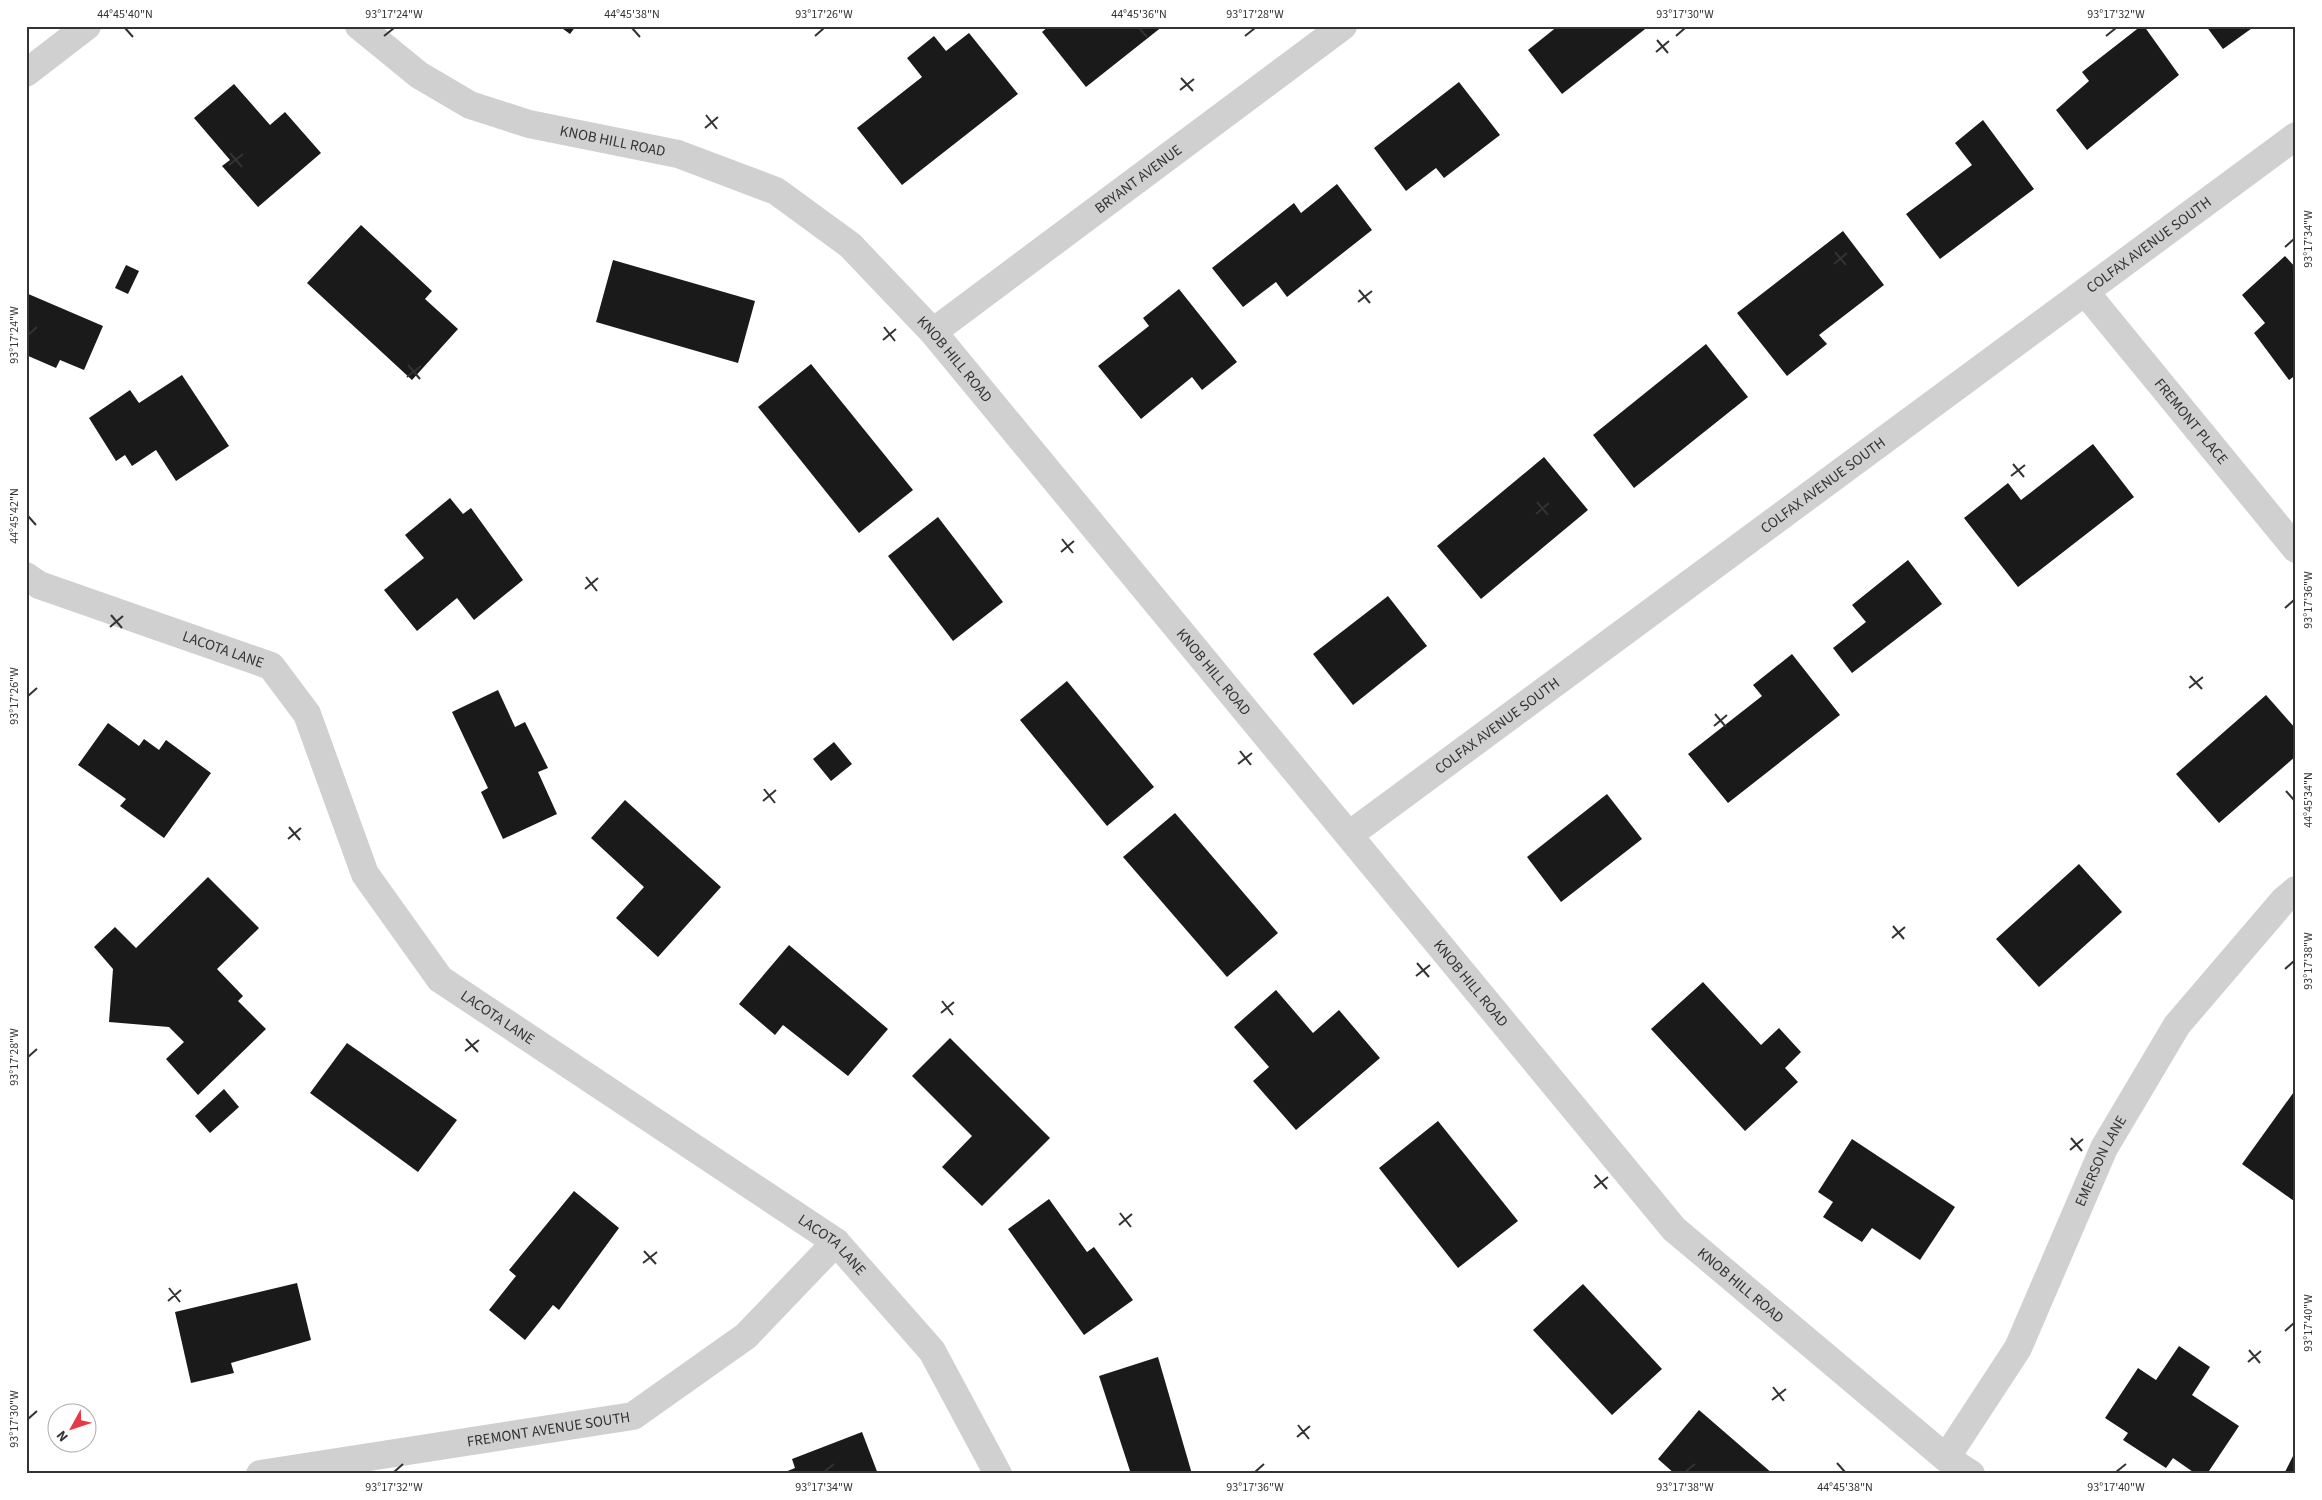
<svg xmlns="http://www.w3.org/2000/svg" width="2322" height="1500" font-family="'Source Sans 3',sans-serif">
<rect width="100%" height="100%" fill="#fff"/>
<g fill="#1a1a1a">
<path d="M559 26H576L570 34Z"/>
<path d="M1049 26H1163L1086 87 1042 32Z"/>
<path d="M1558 26H1649L1562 94 1528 50Z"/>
<path d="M2141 26H2144L2179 75 2087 150 2056 110 2089 81 2082 72Z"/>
<path d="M2206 26H2255L2223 49Z"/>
<path d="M969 33 1018 94 902 185 857 128 922 77 907 58 934 36 946 51Z"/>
<path d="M1459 82 1500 135 1444 178 1436 168 1406 191 1374 148Z"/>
<path d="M234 84 270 125 285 112 321 153 258 207 222 166 230 160 194 118Z"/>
<path d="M1983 120 2034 189 1940 259 1906 214 1972 165 1955 143Z"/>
<path d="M1337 184 1372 230 1287 297 1276 282 1243 307 1212 268 1294 203 1301 213Z"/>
<path d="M361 225 432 291 425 299 458 329 412 380 307 283Z"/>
<path d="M1843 231 1884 285 1819 335 1827 344 1787 376 1737 313Z"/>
<path d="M2285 256 2296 268V375L2289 380 2254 333 2265 323 2242 295Z"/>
<path d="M613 260 755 301 738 363 596 322Z"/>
<path d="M126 265 139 271 128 294 115 288Z"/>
<path d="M1179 289 1237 362 1202 390 1192 377 1141 419 1098 366 1149 326 1143 318Z"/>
<path d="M26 293 103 326 84 370 60 360 56 368 26 355Z"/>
<path d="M1706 344 1748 397 1634 488 1593 435Z"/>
<path d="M811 364 913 490 859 533 758 407Z"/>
<path d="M182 375 229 446 176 481 156 450 132 466 125 455 116 461 89 418 130 390 139 403Z"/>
<path d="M2093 444 2134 497 2018 587 1964 518 2008 483 2021 500Z"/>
<path d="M1544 457 1588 510 1481 599 1437 546Z"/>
<path d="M450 498 463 514 471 508 523 580 474 620 457 598 417 631 384 590 424 558 405 535Z"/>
<path d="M938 517 1003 602 953 641 888 556Z"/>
<path d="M1908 560 1942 604 1852 673 1833 648 1866 622 1852 605Z"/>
<path d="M1388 596 1427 646 1353 705 1313 654Z"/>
<path d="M1792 654 1840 715 1728 803 1688 754 1762 696 1753 685Z"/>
<path d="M1067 681 1154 787 1107 826 1020 720Z"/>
<path d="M498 690 515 727 525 722 548 768 538 772 557 814 503 839 481 792 488 788 452 712Z"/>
<path d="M2266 695 2296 729V756L2219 823 2176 774Z"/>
<path d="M108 723 139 746 144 739 159 750 166 740 211 773 164 838 120 806 126 799 78 765Z"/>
<path d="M834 742 852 764 831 781 813 759Z"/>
<path d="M1607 794 1642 839 1561 902 1527 857Z"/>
<path d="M625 800 721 887 658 957 616 918 644 887 591 838Z"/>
<path d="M1175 813 1278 933 1227 977 1123 857Z"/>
<path d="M2079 864 2122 912 2039 987 1996 939Z"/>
<path d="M208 877 259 928 217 969 243 996 238 1001 266 1029 198 1095 166 1059 184 1042 169 1027 109 1022 113 969 94 947 115 927 136 948Z"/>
<path d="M789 945 888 1029 848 1076 783 1025 775 1035 739 1004Z"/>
<path d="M1703 982 1761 1045 1779 1028 1801 1052 1785 1068 1798 1082 1745 1131 1651 1029Z"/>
<path d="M1276 990 1313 1033 1339 1010 1380 1058 1296 1130 1253 1081 1269 1067 1234 1027Z"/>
<path d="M950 1038 1050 1138 982 1206 942 1167 972 1136 912 1076Z"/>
<path d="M347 1043 457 1120 418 1172 310 1093Z"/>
<path d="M224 1089 239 1107 210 1133 195 1116Z"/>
<path d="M2296 1089V1198L2294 1201 2242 1164Z"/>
<path d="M1438 1121 1518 1221 1458 1268 1379 1168Z"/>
<path d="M1852 1139 1955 1207 1920 1260 1872 1228 1862 1242 1823 1217 1833 1202 1818 1192Z"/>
<path d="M574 1191 619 1228 559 1310 553 1305 525 1340 489 1310 516 1276 509 1270Z"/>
<path d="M1049 1199 1087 1252 1094 1247 1133 1300 1084 1335 1008 1229Z"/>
<path d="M297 1283 311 1340 231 1363 234 1373 191 1383 175 1312Z"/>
<path d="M1583 1284 1662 1369 1612 1415 1533 1330Z"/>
<path d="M2179 1346 2210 1367 2192 1395 2239 1426 2207 1474H2196L2173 1458 2166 1468 2123 1440 2128 1433 2105 1418 2138 1368 2156 1380Z"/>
<path d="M1158 1357 1192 1474H1131L1099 1376Z"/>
<path d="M1699 1410 1773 1474H1675L1658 1459Z"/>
<path d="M862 1432 878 1474H780L795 1468 792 1459Z"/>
<path d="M2296 1450V1474H2284Z"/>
</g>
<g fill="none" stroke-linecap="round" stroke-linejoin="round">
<g stroke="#d0d0d0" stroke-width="28">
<path id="s1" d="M359 26 419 75 470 105 529 124 678 154 776 191 850 245 933 332 1674 1229 1946 1458 1971 1474"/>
<path d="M26 73 87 26"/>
<path id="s2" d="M2086 293 2296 549"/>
<path id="s3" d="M933 332 1343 26"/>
<path id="s4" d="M26 576 39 585 271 666 307 714 365 874 440 979 836 1242 932 1351 998 1474"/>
<path id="s5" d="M1349 835 2296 136"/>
<path id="s6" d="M1946 1458 2018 1348 2104 1148 2177 1025 2283 901 2296 890"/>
<path id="s7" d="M260 1474 633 1416 746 1336 836 1242"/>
</g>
</g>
<path fill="none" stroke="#333" stroke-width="2" d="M125 28 133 37M632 28 640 37M1139 28 1147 37M384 36 394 28M815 36 824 28M1245 36 1255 28M1676 36 1685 28M2106 36 2116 28M1657 40 1668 53M1656 52 1669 41M1181 78 1193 91M1180 90 1194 79M706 115 717 129M705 128 718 117M230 153 242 167M229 165 243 154M2285 247 2294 239M1835 252 1846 265M1834 264 1847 253M1359 290 1370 303M1358 302 1372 291M884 327 895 341M28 335 37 327M883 340 896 329M408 365 420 379M407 377 421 366M2013 464 2024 477M2011 476 2025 465M1537 502 1548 515M1536 514 1549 503M28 516 36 525M1062 539 1073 553M1061 552 1074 541M586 577 597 591M585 589 598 578M2285 608 2294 600M111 615 122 628M110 627 123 616M2190 676 2202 689M2189 688 2203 677M28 696 37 688M1715 714 1726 727M1714 726 1727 715M1240 751 1251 765M1238 764 1252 753M764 789 775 803M2286 791 2294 800M763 801 776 790M289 827 300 840M288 839 301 828M1893 926 1904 939M1892 938 1905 927M1417 963 1429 977M2285 969 2294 961M1416 976 1430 965M942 1001 953 1015M941 1013 954 1002M466 1039 478 1052M465 1051 479 1040M28 1057 37 1049M2071 1138 2082 1151M2070 1150 2083 1139M1595 1175 1607 1189M1594 1188 1608 1177M1120 1213 1131 1227M1119 1225 1132 1214M644 1251 656 1264M643 1263 657 1252M169 1288 180 1302M168 1301 181 1290M2285 1331 2294 1323M2249 1350 2260 1363M2248 1362 2261 1351M1773 1387 1784 1401M1772 1400 1786 1389M28 1419 37 1411M1298 1425 1309 1439M1297 1437 1310 1426M1837 1463 1845 1472M394 1472 403 1464M824 1472 834 1464M1255 1472 1264 1464M1685 1472 1695 1464M2116 1472 2126 1464"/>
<g text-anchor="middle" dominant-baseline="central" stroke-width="5" stroke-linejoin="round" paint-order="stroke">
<g font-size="15" fill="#333" stroke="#fff">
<text stroke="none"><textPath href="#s1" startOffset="284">KNOB HILL ROAD</textPath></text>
<text stroke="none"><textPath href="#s3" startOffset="256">BRYANT AVENUE</textPath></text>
<text stroke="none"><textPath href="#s5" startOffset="994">COLFAX AVENUE SOUTH</textPath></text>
<text stroke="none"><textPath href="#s1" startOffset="702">KNOB HILL ROAD</textPath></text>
<text stroke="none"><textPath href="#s2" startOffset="166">FREMONT PLACE</textPath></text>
<text stroke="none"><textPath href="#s5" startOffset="589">COLFAX AVENUE SOUTH</textPath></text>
<text stroke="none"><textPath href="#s4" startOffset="211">LACOTA LANE</textPath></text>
<text stroke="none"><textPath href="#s1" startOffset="1108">KNOB HILL ROAD</textPath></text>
<text stroke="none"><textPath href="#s5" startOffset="184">COLFAX AVENUE SOUTH</textPath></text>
<text stroke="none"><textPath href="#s1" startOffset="1512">KNOB HILL ROAD</textPath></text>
<text stroke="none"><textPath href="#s4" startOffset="690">LACOTA LANE</textPath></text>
<text stroke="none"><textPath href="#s6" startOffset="336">EMERSON LANE</textPath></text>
<text stroke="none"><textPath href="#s4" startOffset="1095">LACOTA LANE</textPath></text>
<text stroke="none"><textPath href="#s1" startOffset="1918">KNOB HILL ROAD</textPath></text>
<text stroke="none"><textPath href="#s7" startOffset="292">FREMONT AVENUE SOUTH</textPath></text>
</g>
</g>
<rect width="2322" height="1500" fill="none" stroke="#ffffff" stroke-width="55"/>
<g transform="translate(72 1428) rotate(230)"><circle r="24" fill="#ffffff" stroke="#adadad"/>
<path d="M0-4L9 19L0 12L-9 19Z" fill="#e63946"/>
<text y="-8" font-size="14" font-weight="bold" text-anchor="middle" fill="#333333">N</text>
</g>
<rect x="28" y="28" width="2266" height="1444" fill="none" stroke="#333" stroke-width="2"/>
<g font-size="12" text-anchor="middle" fill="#333">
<text x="125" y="18">44°45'40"N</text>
<text x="394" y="18">93°17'24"W</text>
<text x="632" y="18">44°45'38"N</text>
<text x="824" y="18">93°17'26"W</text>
<text x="1139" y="18">44°45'36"N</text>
<text x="1255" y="18">93°17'28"W</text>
<text x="1685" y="18">93°17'30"W</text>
<text x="2116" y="18">93°17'32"W</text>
<text transform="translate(2308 239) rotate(-90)" y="4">93°17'34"W</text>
<text transform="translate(14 335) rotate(-90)" y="4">93°17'24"W</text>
<text transform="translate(14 516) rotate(-90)" y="4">44°45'42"N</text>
<text transform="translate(2308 600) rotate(-90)" y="4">93°17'36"W</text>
<text transform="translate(14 696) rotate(-90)" y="4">93°17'26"W</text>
<text transform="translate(2308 800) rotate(-90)" y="4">44°45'34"N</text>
<text transform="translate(2308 961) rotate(-90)" y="4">93°17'38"W</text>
<text transform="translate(14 1057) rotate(-90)" y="4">93°17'28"W</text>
<text transform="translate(2308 1323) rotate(-90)" y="4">93°17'40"W</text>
<text transform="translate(14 1419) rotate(-90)" y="4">93°17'30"W</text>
<text x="394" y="1491">93°17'32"W</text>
<text x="824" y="1491">93°17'34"W</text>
<text x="1255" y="1491">93°17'36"W</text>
<text x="1685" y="1491">93°17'38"W</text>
<text x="1845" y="1491">44°45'38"N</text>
<text x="2116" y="1491">93°17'40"W</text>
</g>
</svg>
